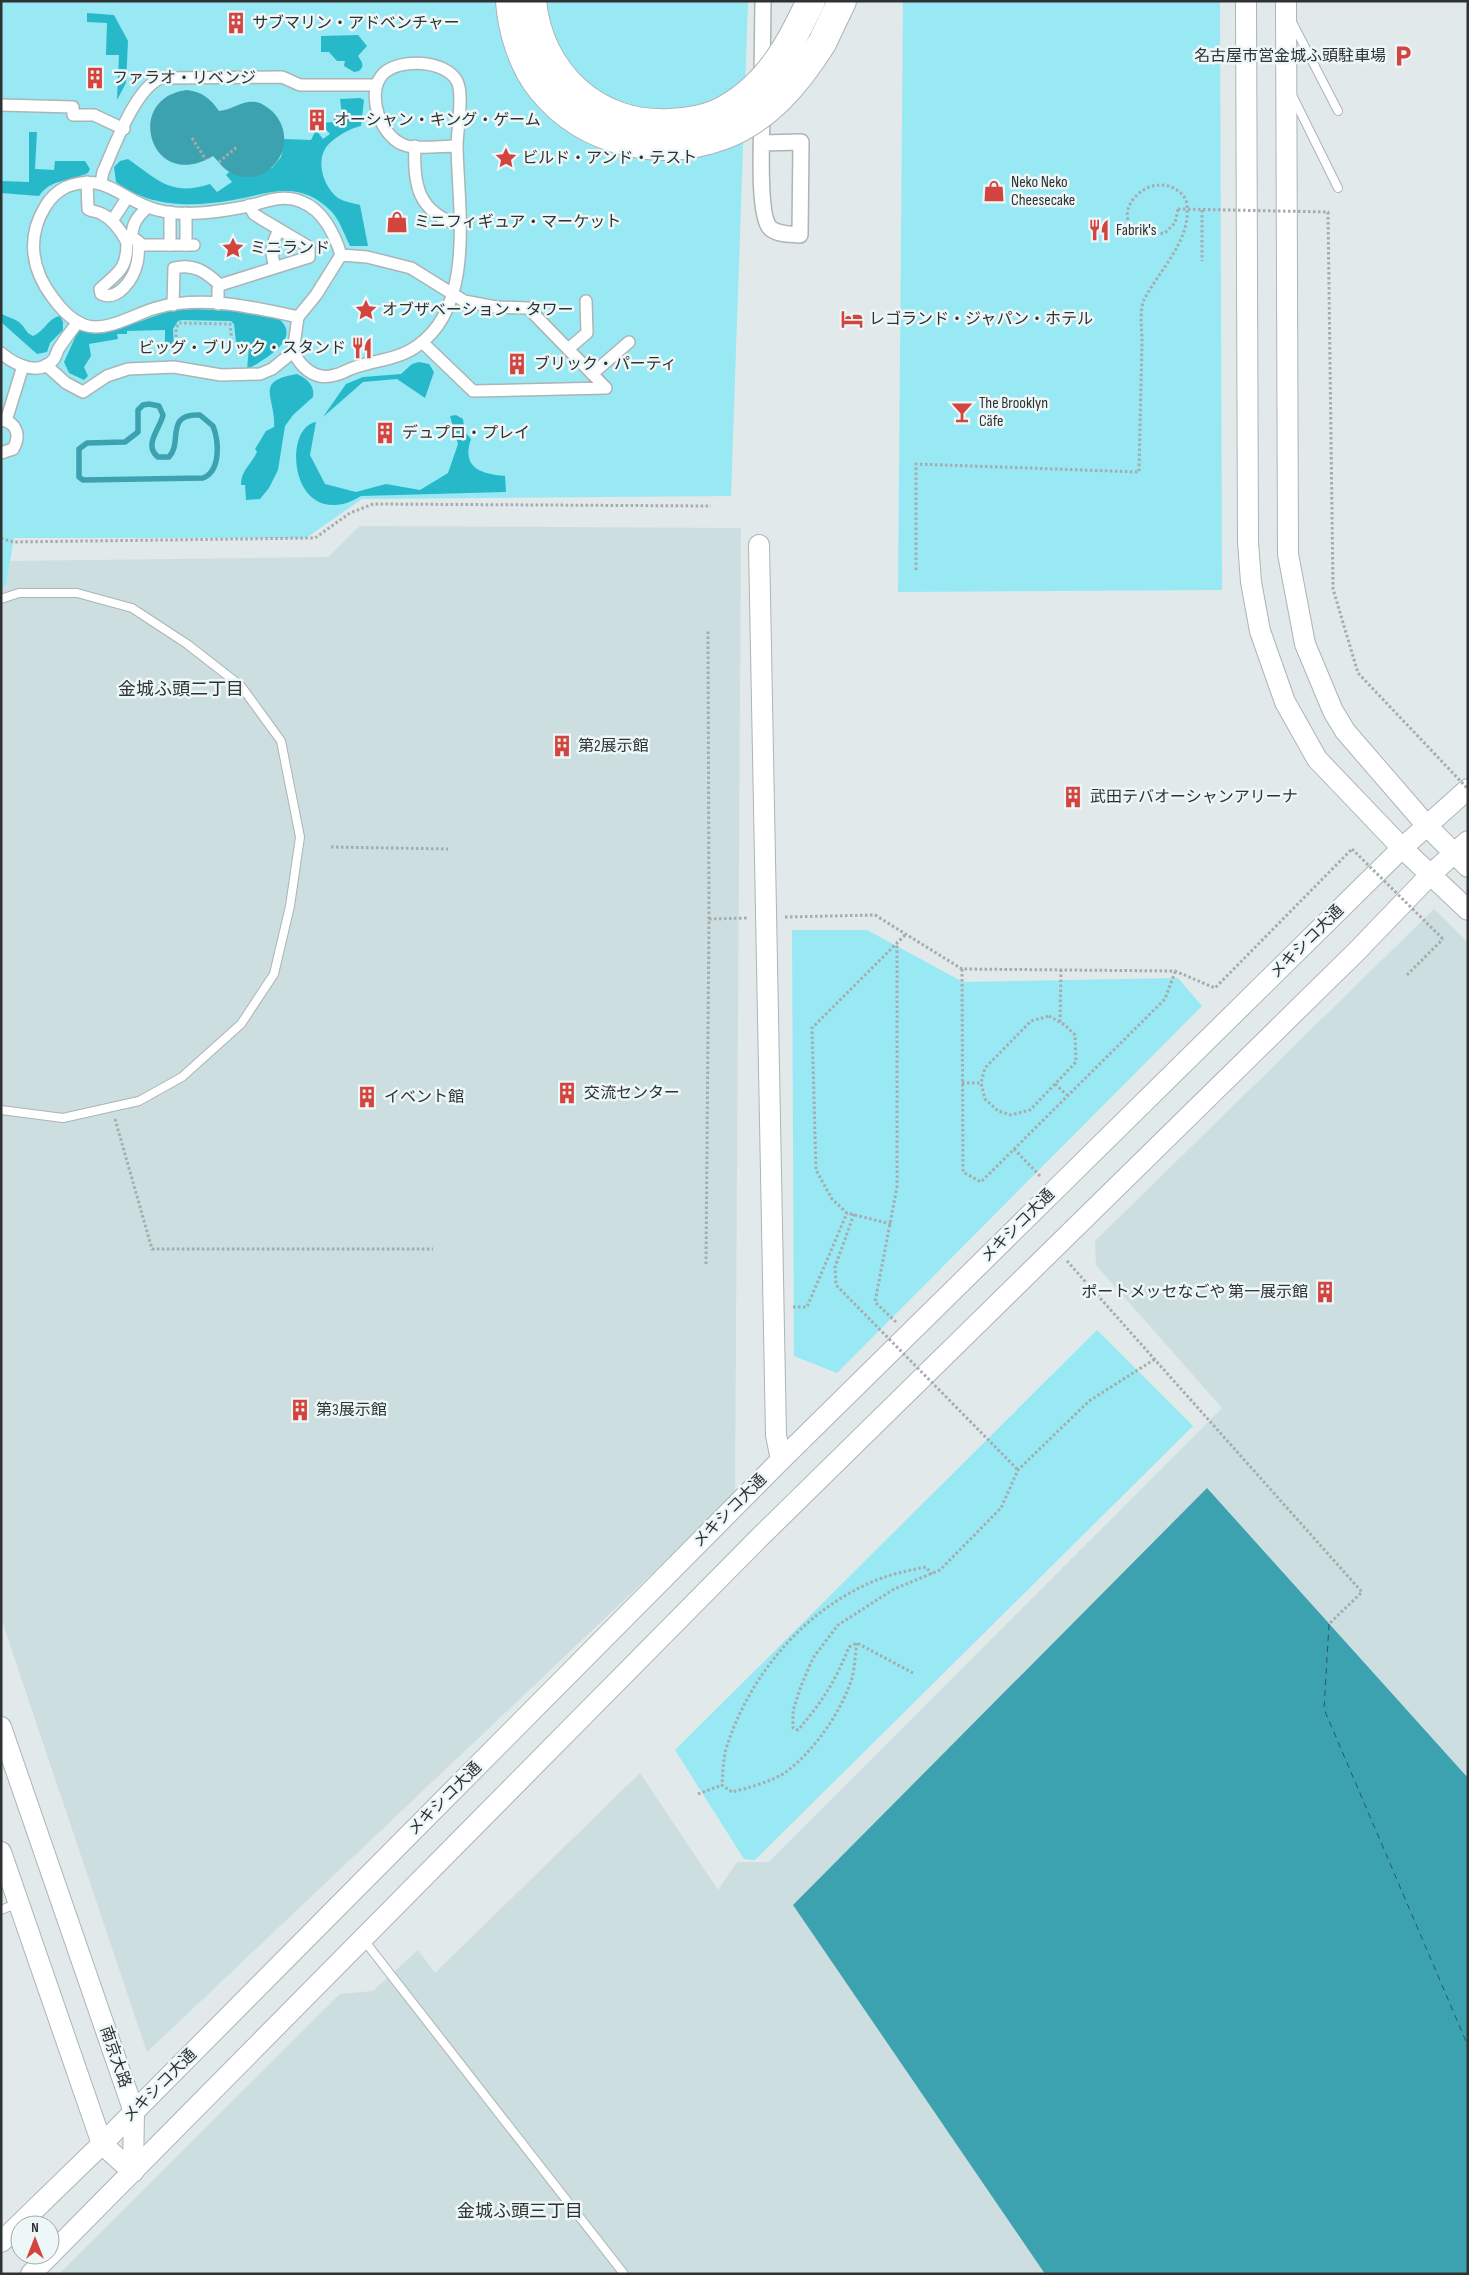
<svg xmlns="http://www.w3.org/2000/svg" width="1469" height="2275" font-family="'Sofia Sans Condensed','Noto Sans JP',sans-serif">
<rect width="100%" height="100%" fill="#e1e9ea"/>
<g fill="#ccdedf">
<path d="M360 526 741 528 735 1495 147 2052 1 1618V587L6 586 10 561 328 557Z"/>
<path d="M1434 909 1468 943V1786L793 1905 1045 2274H59L340 1994 373 1991 418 1950 435 1973 640 1773 718 1890 737 1862H769L1222 1408 1096 1265 1095 1241Z"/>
</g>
<g fill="#98e9f4">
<path d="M1 1H748L731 496 362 499 306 538H14L6 586 1 587Z"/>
<path d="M903 1H1220L1222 590 898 592Z"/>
<path d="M792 930H867L963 982 1178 978 1202 1006 837 1373 794 1356Z"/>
<path d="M1097 1330 1193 1426 755 1860 744 1859 675 1750Z"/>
</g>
<g fill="#27b9ca">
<path d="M87 13 114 15 128 41 126 83 117 100 119 55H106L107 23 87 22Z"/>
<path d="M358 35 367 46 358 56C362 62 365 66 359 71L354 72 344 66 345 61H337L329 52H321V36Z"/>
<path d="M360 98 364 100 361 126C350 128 331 139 325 149 316 165 325 188 338 198 344 202 354 203 360 205L368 246H350C345 236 340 221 332 212 300 179 271 193 233 200 193 207 150 208 116 182L114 167 120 161 128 159C157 179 171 197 210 184L217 192 232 182 226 175 229 172 232 173 272 168 281 157 284 139 311 140 316 130 323 139 330 134 320 123 334 122V117L342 115 340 99Z"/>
<path d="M29 132H37L35 169 54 170 55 161H85L90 169 88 173C71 181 50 179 39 196L1 193V181L29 182Z"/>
<path d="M195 309 232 311 279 319C304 340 260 361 247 370L249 345 247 342H236L234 324 231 321 182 320 178 321 173 329 174 349H165V330L127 331V334H117L118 339 89 344 91 356 84 367 88 376 84 380 69 373 64 362 78 331 116 330 169 311Z"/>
<path d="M1 313C7 318 16 318 21 324 26 329 26 333 33 336 45 331 48 318 60 316L63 322V330L50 343 47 352 37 354 1 322Z"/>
<path d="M419 362 429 364 434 372 425 398 397 379 363 382 323 417 346 384 363 377 401 374 412 364Z"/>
<path d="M297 374C307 379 315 385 313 397L293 415 285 426 278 470 269 488 260 499 246 500 245 485H241C241 470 251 465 257 452L255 449 266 431 274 427C276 397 253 381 297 374Z"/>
<path d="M456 415 463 419 465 432 471 439C461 468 481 474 505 476L506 492 361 496C355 499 349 503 343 504 289 516 284 427 316 422L310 455 325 484 356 492 386 484 420 490 448 473 458 444 450 416Z"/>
</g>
<g fill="#3da2af">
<path d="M187 90C202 92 210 98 219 111 232 110 242 100 256 102 262 103 267 107 272 111 302 140 272 190 233 174 224 170 219 162 213 156 151 194 122 98 187 90Z"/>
<path d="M1207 1488 1468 1778V2274H1045L793 1905Z"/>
</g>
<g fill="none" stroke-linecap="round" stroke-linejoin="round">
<path stroke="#3da2af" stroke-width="5.5" d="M149 404 159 406 163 415C160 429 143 445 158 457H169C183 443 164 413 200 415L213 426C219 441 221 471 203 478L83 480 79 477V449L87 443 125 442 138 432V410L143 405Z"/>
<path stroke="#225a61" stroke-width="1" stroke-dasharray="6 5" stroke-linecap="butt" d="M1329 1624 1324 1709 1468 2046"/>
<g stroke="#acb4b6" stroke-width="10">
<g id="service">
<path d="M1292 22 1338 111"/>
<path d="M1292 95 1338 188"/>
<path d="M1 599 19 593H77L132 608 187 644 241 686 281 741 300 837 290 906 274 974 241 1024 182 1077 139 1101 63 1118 1 1110"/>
<path d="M1 1910 18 1903"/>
<path d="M363 1939 624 2274"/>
</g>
</g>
<g stroke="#acb4b6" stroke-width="14">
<g id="pedestrian">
<path d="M1 105 73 107V115H94L124 129"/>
<path d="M415 146C413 185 418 212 459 225"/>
<path d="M87 182 88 209C93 212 97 211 102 214 114 220 121 231 127 242"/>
<path d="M101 182 103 172C114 148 135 88 161 78L282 77 300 85H376"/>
<path d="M170 212V245"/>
<path d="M186 213V245"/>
<path d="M112 221 127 198"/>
<path d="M132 237 127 242C127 269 119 272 100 289L101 294C118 302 134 278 137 263 139 256 138 249 139 242L132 237C132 223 138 216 148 207"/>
<path d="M139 245H194"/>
<path d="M341 255 316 295 298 317C253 307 202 295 156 308 134 314 107 333 84 325 71 320 61 309 53 298 32 271 26 238 45 207 50 198 56 192 66 187 107 171 121 201 157 210 184 217 217 212 244 207 264 203 281 193 302 202 323 210 335 235 341 255L367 257 411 268 464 301 496 307 528 308 606 388 473 391 422 342"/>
<path d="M275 267C270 253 272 243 279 230"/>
<path d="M218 304V289L220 285 309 257V247L260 218 254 214 249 205"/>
<path d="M173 305 174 268C194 263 206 272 220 285"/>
<path d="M568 349 587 333 586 301"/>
<path d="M293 352C302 368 315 381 335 375 341 374 347 370 353 368 374 360 398 360 417 346 476 306 458 207 457 146 442 146 420 149 407 146 381 140 364 92 384 73 401 58 445 60 457 81 464 94 457 131 457 146"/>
<path d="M1 353C15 365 40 377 54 359 56 356 57 351 59 348 65 339 71 331 78 322"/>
<path d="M46 365 66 383 83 392 107 376 128 369 174 367 221 375 260 374 272 369 293 352 298 317"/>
<path d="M592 374 629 342"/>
<path d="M1 420C17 422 21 436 13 449L1 453"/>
<path d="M6 421 23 366"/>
</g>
</g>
<g stroke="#acb4b6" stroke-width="18">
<g id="minor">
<path d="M762 77 763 1"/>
<path d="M762 143 801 142 800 235C790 234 778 235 770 228 757 214 762 133 762 110"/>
</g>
</g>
<g stroke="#acb4b6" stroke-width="22">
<g id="tertiary">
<path d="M1246 1 1248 542 1251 582 1260 631 1285 702 1317 759 1402 848 1468 910"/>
<path d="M1286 1 1288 554 1305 644 1333 711 1345 731 1428 827 1468 867"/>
<path d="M759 545 776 1435 781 1460"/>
<path d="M1 1727 134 2112 133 2172"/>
<path d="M1 1852 102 2144 133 2172"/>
<path d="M1 2242 102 2144 781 1460 1402 848 1468 789"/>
<path d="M50 2255 759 1538 1357 951 1431 874 1468 841"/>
<path d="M31 2274 50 2255"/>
</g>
</g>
<g stroke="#acb4b6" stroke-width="30">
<g id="motorway">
<path d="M798 27 811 1"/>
<path d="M822 43 842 1"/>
</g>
</g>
<g stroke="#a6acad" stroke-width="3" stroke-dasharray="2.5 2.5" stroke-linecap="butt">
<path d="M192 138 206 160"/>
<path d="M219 162 238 146"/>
<path d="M1202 210V261"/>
<path d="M176 352V328L179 323 230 324 232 342"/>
<path d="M1 538 13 542 315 538 350 513 373 504 711 506"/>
<path d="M916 570V464L1139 472C1140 428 1141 385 1142 342 1142 330 1139 311 1144 300 1159 270 1191 241 1187 205 1186 193 1171 184 1159 185 1135 186 1113 219 1139 230 1147 234 1156 234 1165 233L1175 223 1178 209"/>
<path d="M331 847 448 849"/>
<path d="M785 917 875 915 962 969 1175 971 1215 988 1352 849"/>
<path d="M709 919 749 918"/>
<path d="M962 969 963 1172 981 1182 1165 999 1175 972"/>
<path d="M1407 975 1443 939"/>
<path d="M1049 1016 1065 1025 1075 1035 1076 1062 1030 1110 1011 1115 998 1111 985 1099 981 1083 985 1068 1031 1021Z"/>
<path d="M1060 1022 1061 970"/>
<path d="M962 1083H981"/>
<path d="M1055 1084 1067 1095"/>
<path d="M115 1119 152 1249H433"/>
<path d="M1014 1149 1041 1177"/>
<path d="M891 1224 847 1213 832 1199 816 1170 812 1028 906 934"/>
<path d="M1067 1261 1362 1592 1329 1624"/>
<path d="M706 1264 709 919 708 630"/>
<path d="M793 1307H807L847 1213"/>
<path d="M896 1322 875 1302 897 1187V943"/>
<path d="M857 1643C855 1654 855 1667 852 1678 842 1711 814 1751 786 1772 773 1781 748 1788 732 1792L722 1785C723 1771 723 1756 728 1743 752 1671 809 1605 882 1578 896 1573 911 1570 926 1567L932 1574"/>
<path d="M913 1673 857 1643 849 1647C835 1682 822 1702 798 1730L793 1728V1711L801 1686 813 1658 838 1625 894 1589 940 1570 1001 1508 1018 1470 1089 1401 1155 1359"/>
<path d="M698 1794 722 1785"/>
</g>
<use href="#service" stroke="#fff" stroke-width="8"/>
<use href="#pedestrian" stroke="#fff" stroke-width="11"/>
<use href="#minor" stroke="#fff" stroke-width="15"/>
<use href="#tertiary" stroke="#fff" stroke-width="20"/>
<use href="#motorway" stroke="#fff" stroke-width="28"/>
<g stroke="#acb4b6" stroke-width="30" stroke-linecap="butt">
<g id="motorway-bridge">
<path d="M510 1C512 31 523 66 542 89 586 143 661 159 724 135 768 118 798 81 822 43"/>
<path d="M532 1C539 74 597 128 671 123 686 122 702 120 716 114 754 97 780 63 798 27"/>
</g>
</g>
<g stroke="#a6acad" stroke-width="3" stroke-dasharray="2.5 2.5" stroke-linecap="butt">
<path d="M1178 209 1328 212 1333 589 1358 673 1468 789"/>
<path d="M1352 849 1443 939"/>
<path d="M854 1214 835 1267 836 1285 1018 1470"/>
</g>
<use href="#motorway-bridge" stroke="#fff" stroke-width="28"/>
</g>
<defs>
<g id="building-bare" transform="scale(1.725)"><path d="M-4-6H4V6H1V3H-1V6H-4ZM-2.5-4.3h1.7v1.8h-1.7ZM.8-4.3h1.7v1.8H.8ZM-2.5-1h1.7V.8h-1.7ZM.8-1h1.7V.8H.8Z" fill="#d2443d" stroke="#eef7f8" stroke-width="2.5" paint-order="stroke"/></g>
<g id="parking-bare" transform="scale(1.725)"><path d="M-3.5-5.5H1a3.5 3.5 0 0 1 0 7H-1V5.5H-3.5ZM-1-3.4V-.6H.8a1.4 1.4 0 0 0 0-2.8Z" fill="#d2443d" stroke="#eef7f8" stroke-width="2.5" paint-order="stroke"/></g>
<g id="sight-bare" transform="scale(1.725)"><path d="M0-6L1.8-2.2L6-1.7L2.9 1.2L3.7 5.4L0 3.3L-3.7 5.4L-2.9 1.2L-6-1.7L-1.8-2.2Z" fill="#d2443d" stroke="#eef7f8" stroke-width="2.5" paint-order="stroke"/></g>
<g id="shop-bare" transform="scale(1.725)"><path d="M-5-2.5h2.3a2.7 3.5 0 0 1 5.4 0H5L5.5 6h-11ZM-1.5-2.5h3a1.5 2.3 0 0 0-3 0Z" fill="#d2443d" stroke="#eef7f8" stroke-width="2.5" paint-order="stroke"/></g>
<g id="restaurant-bare" transform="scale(1.725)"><path d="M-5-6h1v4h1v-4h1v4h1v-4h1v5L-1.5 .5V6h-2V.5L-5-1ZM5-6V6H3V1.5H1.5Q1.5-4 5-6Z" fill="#d2443d" stroke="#eef7f8" stroke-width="2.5" paint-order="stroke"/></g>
<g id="hotel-bare" transform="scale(1.725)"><path d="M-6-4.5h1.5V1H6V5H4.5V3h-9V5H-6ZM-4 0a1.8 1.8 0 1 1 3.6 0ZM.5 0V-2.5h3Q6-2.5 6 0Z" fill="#d2443d" stroke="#eef7f8" stroke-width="2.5" paint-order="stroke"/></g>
<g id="bar-bare" transform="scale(1.725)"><path d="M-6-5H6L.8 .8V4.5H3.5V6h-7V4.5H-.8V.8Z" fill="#d2443d" stroke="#eef7f8" stroke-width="2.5" paint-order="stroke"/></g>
</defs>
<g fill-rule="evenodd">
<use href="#building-bare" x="236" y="23"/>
<use href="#parking-bare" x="1403" y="56"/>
<use href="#building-bare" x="95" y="78"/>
<use href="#building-bare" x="317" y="120"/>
<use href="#sight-bare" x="506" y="158"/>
<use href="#shop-bare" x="994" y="191"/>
<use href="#shop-bare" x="397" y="222"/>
<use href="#restaurant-bare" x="1099" y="230"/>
<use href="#sight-bare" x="233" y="248"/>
<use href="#sight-bare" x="366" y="310"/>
<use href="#hotel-bare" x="852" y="319"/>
<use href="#restaurant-bare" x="362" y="348"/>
<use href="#building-bare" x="517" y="364"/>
<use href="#bar-bare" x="962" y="412"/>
<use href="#building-bare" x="385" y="433"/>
<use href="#building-bare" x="562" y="746"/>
<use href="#building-bare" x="1073" y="797"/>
<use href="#building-bare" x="567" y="1093"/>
<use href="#building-bare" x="367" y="1097"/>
<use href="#building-bare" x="1325" y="1292"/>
<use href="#building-bare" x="300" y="1410"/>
</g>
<g text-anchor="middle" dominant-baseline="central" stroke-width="5" stroke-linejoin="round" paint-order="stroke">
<g font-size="16" fill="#2f3232" stroke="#eef7f8" text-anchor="start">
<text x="252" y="23">サブマリン・アドベンチャー</text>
<text x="1386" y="56" text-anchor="end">名古屋市営金城ふ頭駐車場</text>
<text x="112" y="78">ファラオ・リベンジ</text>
<text x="334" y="120">オーシャン・キング・ゲーム</text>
<text x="522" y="158">ビルド・アンド・テスト</text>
<text x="1011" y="182">Neko Neko<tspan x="1011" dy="18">Cheesecake</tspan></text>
<text x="414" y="222">ミニフィギュア・マーケット</text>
<text x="1116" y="230">Fabrik's</text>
<text x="250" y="248">ミニランド</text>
<text x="382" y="310">オブザベーション・タワー</text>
<text x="869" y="319">レゴランド・ジャパン・ホテル</text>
<text x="346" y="348" text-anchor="end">ビッグ・ブリック・スタンド</text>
<text x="534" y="364">ブリック・パーティ</text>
<text x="979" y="403">The Brooklyn<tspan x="979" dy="18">Cäfe</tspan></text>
<text x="402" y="433">デュプロ・プレイ</text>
<text x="578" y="746">第2展示館</text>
<text x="1090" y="797">武田テバオーシャンアリーナ</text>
<text x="584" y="1093">交流センター</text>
<text x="384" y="1097">イベント館</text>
<text x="1308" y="1292" text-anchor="end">ポートメッセなごや 第一展示館</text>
<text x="316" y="1410">第3展示館</text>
</g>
<g font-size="16" fill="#2f3232" stroke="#eef7f8">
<text transform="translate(1307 942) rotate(-45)">メキシコ大通</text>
<text transform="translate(1018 1226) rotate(-45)">メキシコ大通</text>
<text transform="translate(730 1511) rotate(-45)">メキシコ大通</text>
<text transform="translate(445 1799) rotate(-45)">メキシコ大通</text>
<text transform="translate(115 2057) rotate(71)">南京大路</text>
<text transform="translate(160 2086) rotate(-45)">メキシコ大通</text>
</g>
<g font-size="18" fill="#2f3232" stroke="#eef7f8">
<text x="181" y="689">金城ふ頭二丁目</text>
<text x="520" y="2211">金城ふ頭三丁目</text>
</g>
</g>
<rect width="1469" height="2275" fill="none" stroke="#2f3232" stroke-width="5"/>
<g transform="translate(35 2240)"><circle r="24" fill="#eef7f8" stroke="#a2a8a9"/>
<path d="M0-4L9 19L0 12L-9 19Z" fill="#d2443d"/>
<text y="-8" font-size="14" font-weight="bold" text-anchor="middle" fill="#2f3232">N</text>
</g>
</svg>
